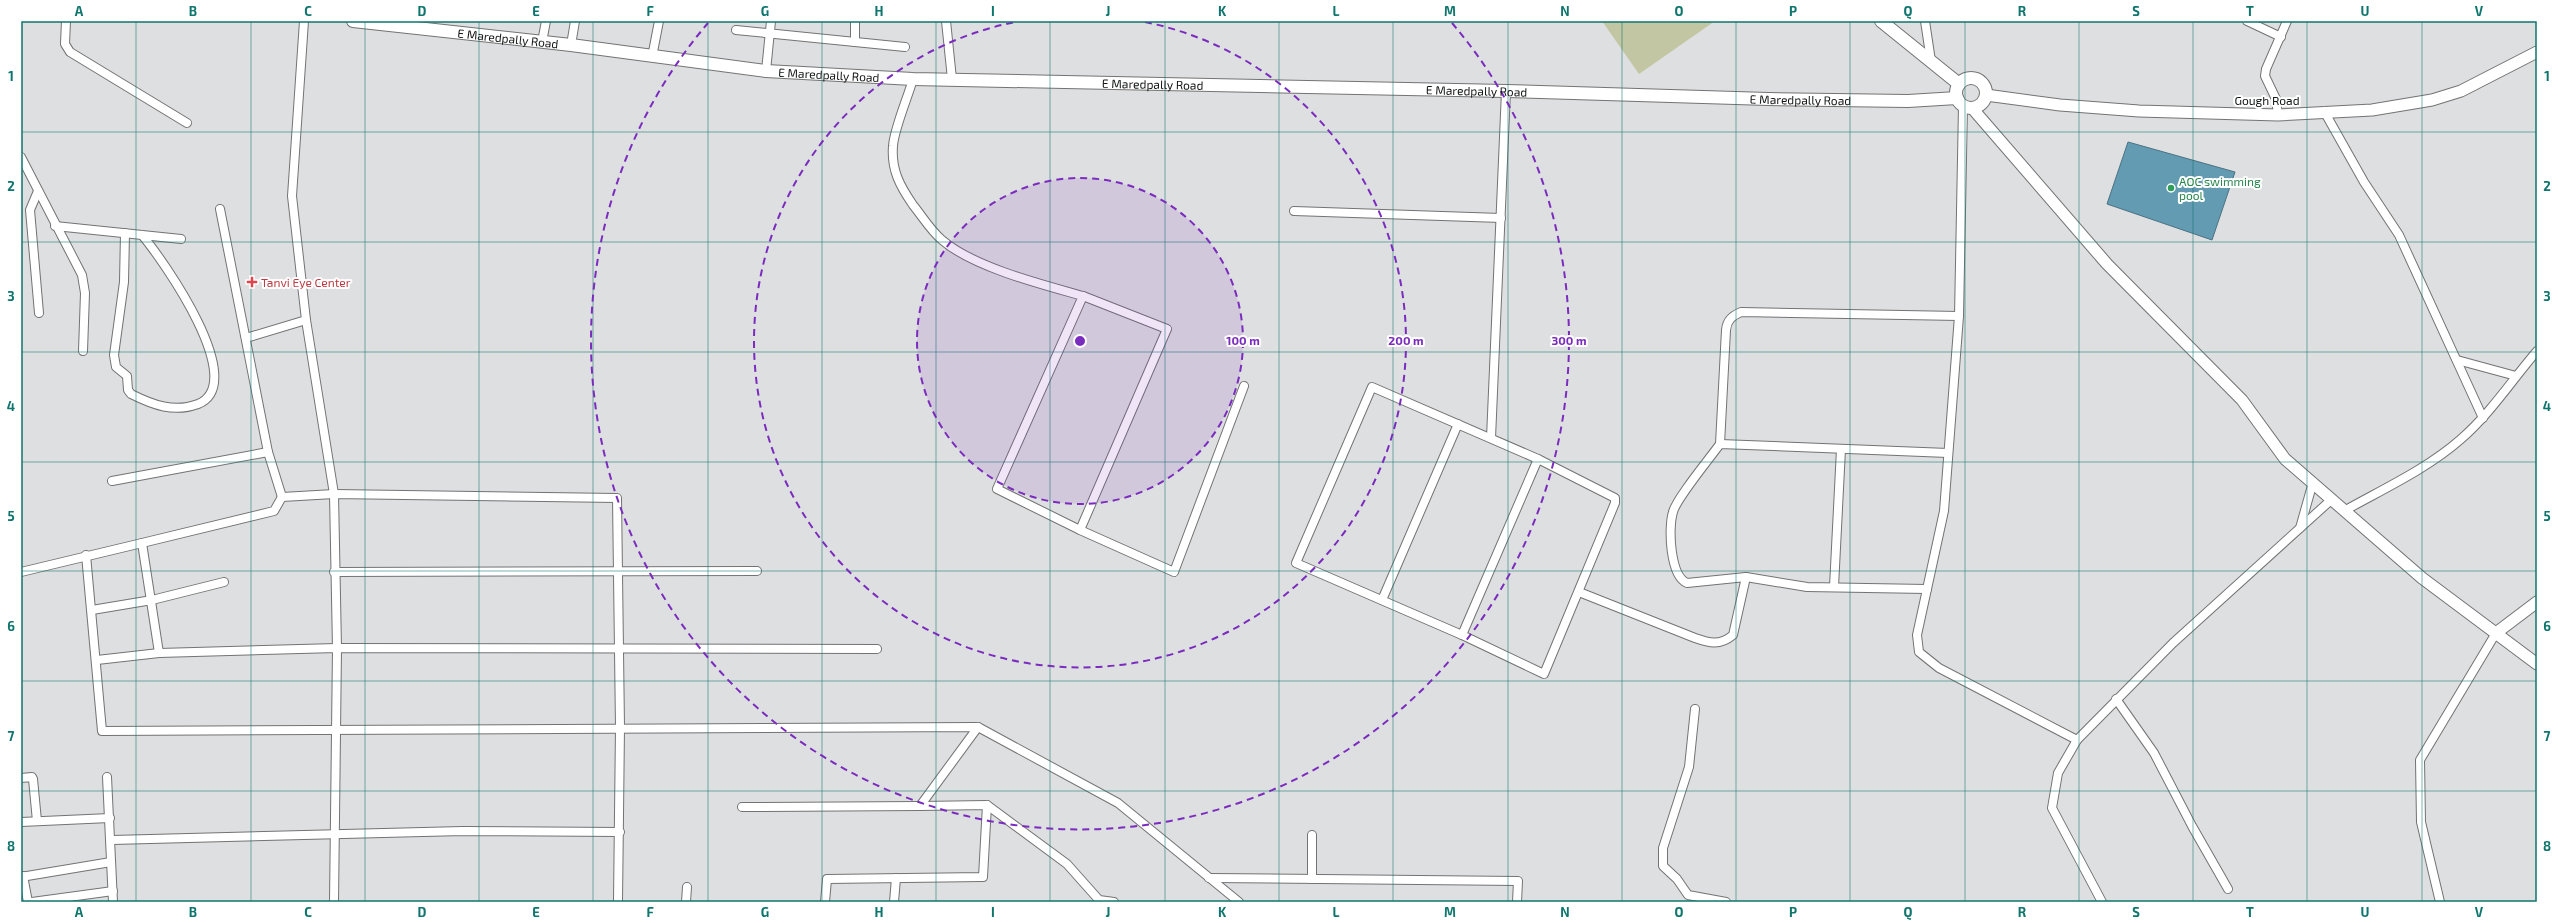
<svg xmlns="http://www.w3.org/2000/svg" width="2558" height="923" font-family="'Exo 2',sans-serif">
<rect width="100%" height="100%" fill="#dedfe0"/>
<path fill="#c3c6a2" d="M1602 21H1715L1639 74Z"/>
<path fill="#629bb2" stroke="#4a7283" d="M2128 142 2235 172 2212 240 2107 204Z"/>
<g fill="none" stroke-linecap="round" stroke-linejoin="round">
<g stroke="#737374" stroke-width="10">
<g id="minor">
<path d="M66 21 65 44 70 52 187 123"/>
<path d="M304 21 292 196 306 320 334 494 337 648 334 902"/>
<path d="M855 21V42"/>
<path d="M946 21 952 79"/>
<path d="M1925 21 1931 61"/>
<path d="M2247 21 2281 37"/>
<path d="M736 30 905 47"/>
<path d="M542 42 546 21"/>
<path d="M571 45 575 21"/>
<path d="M652 57 659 21"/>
<path d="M766 71 771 21"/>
<path d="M913 79C908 97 894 129 893 146 891 170 900 186 913 205 922 216 931 231 942 240 973 267 1043 285 1083 296L997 489 1080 530 1174 572 1244 386"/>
<path d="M1963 106 1959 316 1944 511 1917 635 1919 652 1939 668 2077 740 2173 643 2331 500"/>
<path d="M2324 111 2364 182 2399 235 2483 418"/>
<path d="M2278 115 2276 99 2265 76 2266 69 2287 21"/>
<path d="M21 157 82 275 85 293 83 351"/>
<path d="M38 191 30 210 39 313"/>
<path d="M220 209 268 452 282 497"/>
<path d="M1294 211 1501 218"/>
<path d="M55 226 181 239"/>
<path d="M125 233 124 282 114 355 116 367 127 376 128 390 131 394C153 405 174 413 198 404 250 383 163 260 142 235"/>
<path d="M246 338 306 320"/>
<path d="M2457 360 2516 376"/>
<path d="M1372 387 1538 459 1615 498V503L1544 674 1462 635 1296 563Z"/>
<path d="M1491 438 1506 91"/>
<path d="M1720 444 1726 330C1727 320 1732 316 1741 312L1959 316"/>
<path d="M112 481 268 452"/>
<path d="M2344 511C2383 489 2427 469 2461 439 2490 414 2512 380 2537 351"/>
<path d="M2300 528 2313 482"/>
<path d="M1080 530 1167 329 1083 296"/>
<path d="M86 555 102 731 978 727 920 806 987 805 983 877 827 879 825 902"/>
<path d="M21 572 142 543"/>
<path d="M334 572 757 571"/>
<path d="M1834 587 1841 449"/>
<path d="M1927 589 1807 587 1746 577 1687 583C1670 576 1668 528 1673 512 1676 499 1710 458 1720 444L1948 453"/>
<path d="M1579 592 1695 638C1709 643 1720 646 1733 635L1746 577"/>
<path d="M1382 600 1458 424"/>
<path d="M92 610 152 600 224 582"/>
<path d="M1462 635 1538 459"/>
<path d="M159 653 142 543 274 511 282 497 334 494 617 498 620 727 618 902"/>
<path d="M97 660 159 653 337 648 877 649"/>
<path d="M2116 699 2154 753 2192 826 2228 889"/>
<path d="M1695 709 1689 767 1663 848V866L1677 879 1688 895 1726 902"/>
<path d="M978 727 1118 803 1239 902"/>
<path d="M2077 740 2058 773 2052 808 2102 902"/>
<path d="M107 777 113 902"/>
<path d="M21 778 32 777 33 779 37 821"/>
<path d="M987 805 1067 864 1099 900 1114 902"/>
<path d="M742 807 920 806"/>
<path d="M21 822 110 818"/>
<path d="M112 840 463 831 620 832"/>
<path d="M23 876 28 902"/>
<path d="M21 877 111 862"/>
<path d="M1209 878 1518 881 1517 902"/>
<path d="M1312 879V835"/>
<path d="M32 902 113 891"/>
<path d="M686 902 687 887"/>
<path d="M894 902 896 878"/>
<path d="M2440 902 2421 822 2420 760 2496 633"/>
</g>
</g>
<g stroke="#737374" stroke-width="13">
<g id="tertiary">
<path d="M1986 95 2060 105 2139 111 2278 115 2372 110 2432 100 2461 91 2537 52"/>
<path d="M1972 108 2107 264 2242 400 2285 459 2422 578 2537 664"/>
<path d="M2496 633 2537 602"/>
</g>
</g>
<g stroke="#737374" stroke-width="14">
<g id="secondary">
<path id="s1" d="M353 21 571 45 766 71 913 79 1506 91 1768 99 1908 101 1957 98"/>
<path d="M1881 21 1959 84"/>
<circle cx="1971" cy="93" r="15"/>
</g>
</g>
<use href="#minor" stroke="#fff" stroke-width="8"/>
<use href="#tertiary" stroke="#fff" stroke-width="11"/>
<use href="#secondary" stroke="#fff" stroke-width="12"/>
</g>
<path fill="none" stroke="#0f766e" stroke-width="1" stroke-opacity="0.55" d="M136 21V902M251 21V902M365 21V902M479 21V902M593 21V902M708 21V902M822 21V902M936 21V902M1050 21V902M1165 21V902M1279 21V902M1393 21V902M1508 21V902M1622 21V902M1736 21V902M1850 21V902M1965 21V902M2079 21V902M2193 21V902M2307 21V902M2422 21V902M21 132H2537M21 242H2537M21 352H2537M21 462H2537M21 571H2537M21 681H2537M21 791H2537"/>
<circle cx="1080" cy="341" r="163" fill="#7b2cbf" fill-opacity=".12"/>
<g fill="none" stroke="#7b2cbf" stroke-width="2" stroke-dasharray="7 5">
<circle cx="1080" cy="341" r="163"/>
<path d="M1145 22A326 326 0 1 1 1015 22"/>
<path d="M1452 23A489 489 0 1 1 708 23"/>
</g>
<circle fill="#2e9e5b" stroke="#fff" stroke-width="1.5" cx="2171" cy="188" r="4"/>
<path fill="#e0444e" stroke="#fff" stroke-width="1.5" d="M250 276h4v4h4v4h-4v4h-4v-4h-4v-4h4z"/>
<g text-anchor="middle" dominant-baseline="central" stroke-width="4" stroke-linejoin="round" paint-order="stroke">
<g font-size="12" fill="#131414" stroke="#fff">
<text stroke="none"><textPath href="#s1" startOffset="156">E Maredpally Road</textPath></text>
<text stroke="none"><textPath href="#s1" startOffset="479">E Maredpally Road</textPath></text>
<text stroke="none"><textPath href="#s1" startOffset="803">E Maredpally Road</textPath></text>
<text stroke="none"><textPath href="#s1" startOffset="1127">E Maredpally Road</textPath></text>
<text stroke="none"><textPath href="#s1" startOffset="1451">E Maredpally Road</textPath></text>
<text x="2267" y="100">Gough Road</text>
</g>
<g font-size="12" fill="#27864d" stroke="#fff" text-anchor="start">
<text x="2179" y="181">AOC swimming<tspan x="2179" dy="14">pool</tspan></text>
</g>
<g font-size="12" fill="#be3a42" stroke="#fff" text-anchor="start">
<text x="261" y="282">Tanvi Eye Center</text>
</g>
</g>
<circle cx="1080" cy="341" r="6" fill="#7b2cbf" stroke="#fff" stroke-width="2"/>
<g font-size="12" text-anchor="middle" font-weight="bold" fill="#7b2cbf" stroke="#fff" stroke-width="4" stroke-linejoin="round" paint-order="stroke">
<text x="1243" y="345">100 m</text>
<text x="1406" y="345">200 m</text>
<text x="1569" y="345">300 m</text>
</g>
<rect width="2558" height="923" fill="none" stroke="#ffffff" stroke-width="44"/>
<rect x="22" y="22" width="2514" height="879" fill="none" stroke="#0f766e" stroke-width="1.5"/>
<g font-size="13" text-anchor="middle" font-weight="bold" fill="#0f766e">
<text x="79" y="16">A</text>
<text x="193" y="16">B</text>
<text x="308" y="16">C</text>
<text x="422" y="16">D</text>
<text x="536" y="16">E</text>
<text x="650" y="16">F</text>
<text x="765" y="16">G</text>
<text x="879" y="16">H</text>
<text x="993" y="16">I</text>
<text x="1108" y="16">J</text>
<text x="1222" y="16">K</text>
<text x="1336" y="16">L</text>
<text x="1450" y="16">M</text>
<text x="1565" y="16">N</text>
<text x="1679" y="16">O</text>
<text x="1793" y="16">P</text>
<text x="1908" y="16">Q</text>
<text x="2022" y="16">R</text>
<text x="2136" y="16">S</text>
<text x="2250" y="16">T</text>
<text x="2365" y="16">U</text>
<text x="2479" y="16">V</text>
<text x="11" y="81">1</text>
<text x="2547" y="81">1</text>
<text x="11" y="191">2</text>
<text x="2547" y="191">2</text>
<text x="11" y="301">3</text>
<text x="2547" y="301">3</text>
<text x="11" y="411">4</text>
<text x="2547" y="411">4</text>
<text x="11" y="521">5</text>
<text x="2547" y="521">5</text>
<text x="11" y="631">6</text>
<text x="2547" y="631">6</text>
<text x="11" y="741">7</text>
<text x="2547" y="741">7</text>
<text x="11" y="851">8</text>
<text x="2547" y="851">8</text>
<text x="79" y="917">A</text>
<text x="193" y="917">B</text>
<text x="308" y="917">C</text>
<text x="422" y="917">D</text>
<text x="536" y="917">E</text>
<text x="650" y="917">F</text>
<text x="765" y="917">G</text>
<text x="879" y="917">H</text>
<text x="993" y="917">I</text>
<text x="1108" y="917">J</text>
<text x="1222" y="917">K</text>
<text x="1336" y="917">L</text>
<text x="1450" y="917">M</text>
<text x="1565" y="917">N</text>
<text x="1679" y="917">O</text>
<text x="1793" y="917">P</text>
<text x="1908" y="917">Q</text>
<text x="2022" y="917">R</text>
<text x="2136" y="917">S</text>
<text x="2250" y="917">T</text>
<text x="2365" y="917">U</text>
<text x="2479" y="917">V</text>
</g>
</svg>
